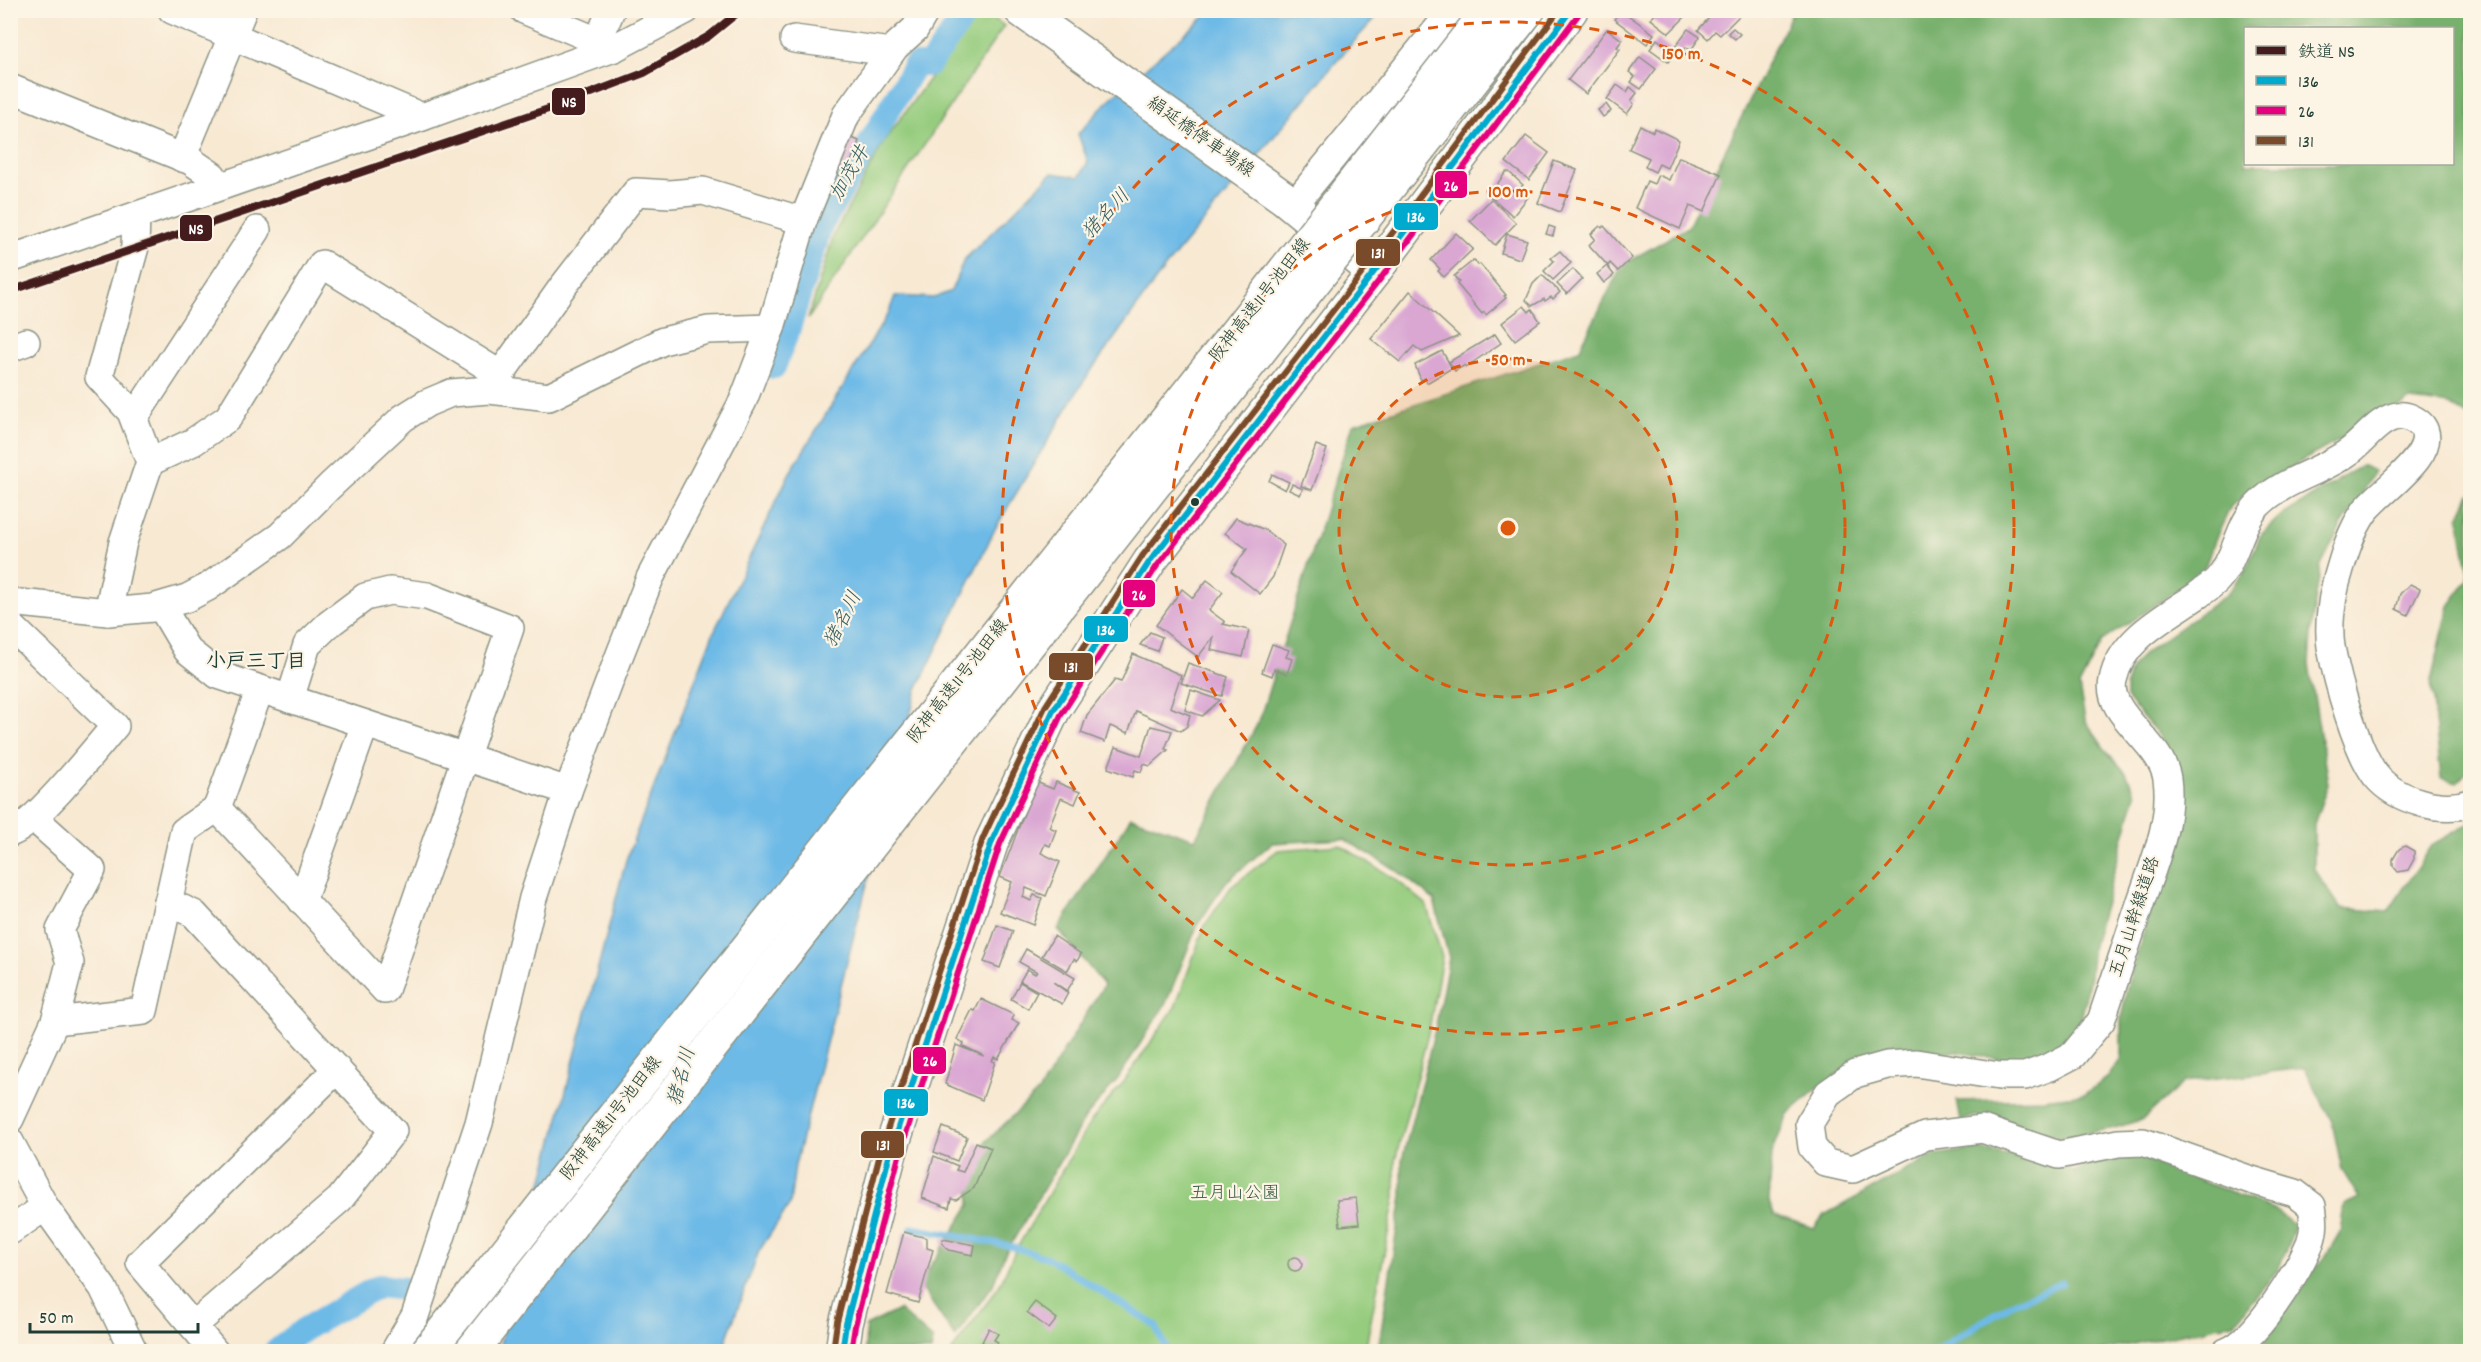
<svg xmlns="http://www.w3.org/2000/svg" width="2481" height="1362" font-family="Dekko,'Klee One',sans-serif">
<rect width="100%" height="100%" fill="#fcf5e5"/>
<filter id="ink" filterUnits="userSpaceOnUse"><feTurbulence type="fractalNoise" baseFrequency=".0167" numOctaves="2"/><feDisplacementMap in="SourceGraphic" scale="12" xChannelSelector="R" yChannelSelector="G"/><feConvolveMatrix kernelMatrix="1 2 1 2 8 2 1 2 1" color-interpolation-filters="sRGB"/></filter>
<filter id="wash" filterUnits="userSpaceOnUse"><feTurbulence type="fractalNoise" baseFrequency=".008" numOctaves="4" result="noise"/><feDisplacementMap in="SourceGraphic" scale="24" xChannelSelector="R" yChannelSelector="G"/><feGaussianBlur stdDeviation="1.35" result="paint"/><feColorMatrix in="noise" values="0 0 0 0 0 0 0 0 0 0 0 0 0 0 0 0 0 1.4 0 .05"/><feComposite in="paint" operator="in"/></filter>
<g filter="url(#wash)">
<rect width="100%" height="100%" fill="#f8e9d3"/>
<g fill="#95cc7e" stroke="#5a8459" stroke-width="1.5">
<path d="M978 11H984L1004 26 808 319 834 234 885 140Z"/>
<path d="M1340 845 1394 878 1426 904 1442 957 1429 1030 1395 1161V1198L1365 1351 951 1352 999 1286 1014 1253 1091 1121 1123 1083 1175 1007 1205 925 1231 887 1278 850Z"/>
</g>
<g fill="#78b06d" stroke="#4c7650" stroke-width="1.5" fill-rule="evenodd">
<path d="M1793 11H2470V417L2450 405 2411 400 2282 472 2231 506 2215 540 2203 572 2102 641 2079 686 2085 720 2104 748 2126 773 2136 794 2093 945 2090 976 2081 1021 2062 1052 2028 1063 1956 1052 1909 1051 1819 1087 1788 1114 1772 1153 1769 1201 1774 1215 1814 1228 1824 1215 1934 1155 1976 1149 2047 1162 2074 1171 2098 1161 2129 1153 2273 1209 2295 1226 2279 1268 2234 1323 2095 1352 1378 1351 1402 1196V1160L1435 1030 1449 958 1434 900 1396 870 1344 839 1272 843 1226 882 1198 924 1166 1003 1117 1080 1085 1118 1004 1256 993 1285 955 1337 919 1284 970 1205 969 1158 1039 1091 1104 985 1058 929 1131 817 1195 839 1259 721 1353 424 1579 350 1622 265 1688 227ZM2246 28H2452V164H2246Z"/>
<path d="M2362 465 2374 471 2364 491 2341 526 2321 565 2312 621 2309 664 2328 784 2314 824V870L2341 908 2388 912 2433 844 2470 823V1351H2257L2273 1330 2298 1286 2324 1259 2340 1232 2344 1205 2359 1198 2342 1170 2332 1122 2305 1068 2184 1082 2143 1119 2115 1128 2060 1138 2014 1123 1975 1116 1961 1121 1957 1101 2043 1099 2085 1094 2108 1077 2121 1059V1019L2127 987 2181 811 2171 756 2158 734 2126 698V685L2131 669 2144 653 2226 595 2244 573 2261 535 2278 518Z"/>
<path d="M2470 494V768L2457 783 2441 778 2431 681 2449 606 2469 578 2459 517Z"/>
<path d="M899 1310 933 1340 931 1351H865L866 1326Z"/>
</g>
<path fill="#6dbae7" stroke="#467c8e" stroke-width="1.5" d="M1211 11H1382L1346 50 1163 270 1081 385 996 527 917 689 795 1165 790 1204 759 1251 722 1351 498 1352 626 860 712 636 789 474 888 314 895 296 934 298 951 291 964 260 1052 173 1079 177 1088 162 1078 134 1111 98Z"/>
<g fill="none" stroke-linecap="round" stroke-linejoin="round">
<g stroke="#6dbae7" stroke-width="7">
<path d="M912 1228 1006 1245 1048 1258 1155 1325 1168 1352"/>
<path d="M1934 1352 2011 1304 2062 1283"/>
</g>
<g stroke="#6dbae7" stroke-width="24">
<path d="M774 367 788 331 821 226 915 65H929L969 10"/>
<path d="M275 1352 303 1330 379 1286 406 1289"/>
</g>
</g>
<g id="blocks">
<g fill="#daa7d3">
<path d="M1621 10 1654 34 1647 44 1614 19Z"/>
<path d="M1658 10H1692L1669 33 1651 19Z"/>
<path d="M1716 10H1745L1720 35 1715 31 1708 39 1698 30Z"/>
<path d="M1733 28 1740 34 1735 39 1728 33Z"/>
<path d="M1607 29 1622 40 1617 47 1620 49 1586 94 1568 80Z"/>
<path d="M1688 29 1700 37 1691 50 1686 47 1682 53 1674 48Z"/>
<path d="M1657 39 1675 53 1668 62 1650 49Z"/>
<path d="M1640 57 1656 69 1641 89 1631 82 1635 77 1629 72Z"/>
<path d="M1617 85 1627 92 1630 87 1637 93 1631 101 1634 104 1627 114 1607 99Z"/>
<path d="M1606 104 1611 111 1603 117 1598 110Z"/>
<path d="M1640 125 1653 132 1654 128 1679 140 1667 168 1659 164 1655 172 1645 167 1649 158 1629 149Z"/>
<path d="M847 136 859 141 845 177 833 172Z"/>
<path d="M1526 136 1549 153 1529 180 1506 162Z"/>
<path d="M1679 157 1721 174 1704 212 1690 206 1680 229 1635 208 1647 181 1654 184 1658 175 1669 180Z"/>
<path d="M1554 161 1577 170 1560 212 1538 203Z"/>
<path d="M1506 172H1509L1523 185 1521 187 1526 190 1523 193 1528 197 1513 216 1489 195Z"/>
<path d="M1491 199 1516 223 1495 245 1470 221Z"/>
<path d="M1549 226 1555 228 1553 236 1546 234Z"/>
<path d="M1600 226 1602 228 1604 226 1632 258 1618 271 1610 263 1608 266 1589 245 1595 239 1591 234Z"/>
<path d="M1456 233 1473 249 1444 277 1438 271 1440 269 1431 260Z"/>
<path d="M1507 234 1527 240 1520 259 1501 253Z"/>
<path d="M1560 251 1571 263 1553 280 1544 271 1554 261 1551 258Z"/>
<path d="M1474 260 1478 265 1480 264 1506 295 1504 296 1506 298 1486 315 1484 312 1482 314 1457 284 1459 282 1454 276Z"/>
<path d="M1607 266 1614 275 1604 283 1597 274Z"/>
<path d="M1573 269 1582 279 1567 294 1557 284Z"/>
<path d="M1542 275 1560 292 1553 299 1551 297 1545 301 1544 299 1532 306 1526 300 1533 284Z"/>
<path d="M1410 291 1459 336 1422 352 1414 346 1400 362 1371 339Z"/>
<path d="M1524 306 1529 312 1532 309 1540 321 1515 340 1502 323Z"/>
<path d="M1495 334 1501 343 1466 367 1465 365 1455 371 1449 362Z"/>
<path d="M1442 351 1452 368 1427 383 1425 378 1421 380 1415 365Z"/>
<path d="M1316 445 1327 449 1312 490 1301 486Z"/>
<path d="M1272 474 1289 482 1285 490 1269 481Z"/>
<path d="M1292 484 1303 489 1300 495 1289 490Z"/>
<path d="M1236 518 1265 530 1284 545 1273 577 1260 594 1231 571 1247 549 1225 533Z"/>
<path d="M1207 580 1223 592 1209 610 1225 622 1223 624 1249 630 1243 657 1211 650 1214 636 1198 657 1156 625 1182 589 1193 598Z"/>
<path d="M2410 584 2420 589 2408 615 2396 609 2400 594Z"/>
<path d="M1150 632 1162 637 1157 651 1140 645Z"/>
<path d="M1272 644 1289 650 1286 657 1292 659 1287 674 1274 669 1272 676 1262 672Z"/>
<path d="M1133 654 1181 675 1170 707 1190 715 1187 726 1181 731 1136 711 1128 733 1110 726 1105 742 1081 733 1087 715 1115 680 1121 682Z"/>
<path d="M1188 663 1228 677 1222 696 1181 683Z"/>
<path d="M1191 690 1220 700 1202 716 1185 710Z"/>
<path d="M1151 726 1172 731 1165 749 1168 750 1150 766 1144 764 1141 772 1135 770 1133 777 1108 768 1116 747 1141 756Z"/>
<path d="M1036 782 1053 789 1056 782 1080 792 1075 804 1061 798 1049 827 1056 830 1050 846 1045 844 1041 853 1060 862 1046 896 1026 888 1023 897 1031 901 1034 895 1042 898 1033 925 1000 912 1012 882 1000 877Z"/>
<path d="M2405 846 2414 851V859L2408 870 2398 872 2393 866V859L2399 849Z"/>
<path d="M997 925 1013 931 1000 968 984 962Z"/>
<path d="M1054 936 1081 954 1077 961 1074 959 1067 971 1042 956Z"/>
<path d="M1026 949 1075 978 1067 991 1053 982 1068 993 1062 1004 1020 981 1027 969 1035 974 1037 972 1019 962Z"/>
<path d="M1020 982 1037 992 1028 1009 1011 999Z"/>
<path d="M981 999 1014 1015 1012 1020 1019 1023 998 1059 994 1057 992 1061 995 1062 982 1100 945 1084 956 1045 984 1056 963 1046 964 1043 957 1039 972 1010 975 1011Z"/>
<path d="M943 1127 967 1137 957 1161 934 1152Z"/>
<path d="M976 1142 991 1148 974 1188 956 1200 951 1199 949 1208 922 1198 934 1156 958 1166 956 1170 963 1172Z"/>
<path d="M1356 1198 1359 1224 1340 1226 1337 1200Z"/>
<path d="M904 1232 927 1238V1248L933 1250 918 1303 887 1294Z"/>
<path d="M943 1239 975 1245 973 1255 948 1250 942 1243Z"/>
<circle cx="1295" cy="1264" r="7"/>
<path d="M1035 1302 1057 1319 1049 1329 1027 1312Z"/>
<path d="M989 1328 998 1334 994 1340 998 1342 996 1346 992 1345 991 1347 982 1342Z"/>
</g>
</g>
</g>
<g filter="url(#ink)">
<use href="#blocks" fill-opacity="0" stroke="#8c9384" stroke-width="1.5"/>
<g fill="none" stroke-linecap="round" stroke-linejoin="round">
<g stroke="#8c9384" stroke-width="30">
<g id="minor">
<path d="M172 10 422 117"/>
<path d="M524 10 614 48"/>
<path d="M794 39 891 52"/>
<path d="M598 41 611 10"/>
<path d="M10 88 191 161 213 176 217 186"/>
<path d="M182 158 243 10"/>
<path d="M1302 195 1453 10"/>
<path d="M10 259 422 117 614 48 686 10"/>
<path d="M10 348 26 342"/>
<path d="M490 389 561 289 636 192 670 194 703 191 803 221"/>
<path d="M134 418 257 230"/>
<path d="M150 462 193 442 228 418 322 264 501 375"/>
<path d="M10 602 108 612 153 608 187 598 208 587 280 536 330 486 403 418 427 403 451 393 489 390 549 397 663 341 708 330 771 328"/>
<path d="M161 606 187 650 218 675 568 791"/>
<path d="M108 612 123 542 150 462 131 412 99 377 135 247 136 216"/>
<path d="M10 625 115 726C96 748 34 827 10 833"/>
<path d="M217 808 385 990 510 628 427 596 390 591 365 597 329 624 307 645 290 699"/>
<path d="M302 901 365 724"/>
<path d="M168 902 194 914 393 1131 340 1199 193 1326"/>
<path d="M55 1021 144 1011 184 831 217 808 260 689"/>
<path d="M10 1119 55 1021 70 963 60 930 92 870 34 818"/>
<path d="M10 1142 45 1207 103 1288 134 1352"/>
<path d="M10 1231 45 1207"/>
<path d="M215 1352 140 1263 337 1069"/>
<path d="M394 1352 415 1316 479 1123 533 898 568 791 620 654 650 578 743 401 771 328 803 221 846 115 895 47 915 29 926 10"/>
<path d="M2226 1352C2255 1342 2298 1271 2310 1243 2315 1230 2314 1219 2312 1206L2295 1193 2248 1179 2143 1142 2118 1143 2059 1155 1982 1129 1925 1136 1853 1169 1826 1163 1812 1147 1809 1124 1828 1093 1855 1074 1887 1065 1916 1063 1999 1076H2025L2050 1067 2073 1055 2101 1021C2114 982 2127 943 2140 904 2153 865 2173 821 2167 779 2162 742 2105 715 2113 680 2121 639 2166 617 2198 595 2204 590 2213 585 2218 579 2237 557 2238 526 2258 505 2282 480 2319 473 2347 453 2363 443 2379 417 2399 416 2407 415 2417 420 2422 426 2441 453 2380 491 2365 511 2350 532 2343 558 2336 583 2331 602 2328 628 2331 647 2337 680 2356 750 2376 776 2396 800 2441 813 2470 803"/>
</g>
</g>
<g stroke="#8c9384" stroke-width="36">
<path id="major" d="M1021 10 1284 198 1374 272"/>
</g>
<g stroke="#8c9384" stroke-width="36">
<path id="highway" d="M842 1352 846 1324 891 1149 992 841 1053 711 1150 561 1374 272 1571 10"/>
</g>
<use href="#minor" stroke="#fff" stroke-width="27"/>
<use href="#major" stroke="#fff" stroke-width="33"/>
<use href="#highway" stroke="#fff" stroke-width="33"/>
<g stroke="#8c9384" stroke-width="36" stroke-linecap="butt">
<g id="highway-bridge">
<path d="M427 1352 1228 343 1489 10"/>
<path d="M471 1352 1528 10"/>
</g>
</g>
<use href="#highway-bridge" stroke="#fff" stroke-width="33"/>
<g stroke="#fcf5e5" stroke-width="10">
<path id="bus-1" d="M842 1352 846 1324 891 1149 992 841 1053 711 1150 561 1374 272 1571 10"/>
</g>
<g stroke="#fcf5e5" stroke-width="10">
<path id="bus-2" d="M851 1352 855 1326 900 1152 1000 844 1061 715 1157 566 1381 278 1578 15"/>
</g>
<g stroke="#fcf5e5" stroke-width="10">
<path id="bus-3" d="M833 1351 837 1322 882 1146 983 838 1045 707 1143 555 1367 267 1559 10"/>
</g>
<use href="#bus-1" stroke="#00a9ce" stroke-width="6"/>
<use href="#bus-2" stroke="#e5007d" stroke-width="6"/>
<use href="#bus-3" stroke="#7a4b2a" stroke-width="6"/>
<g stroke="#fcf5e5" stroke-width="12">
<path id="rail-1" d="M10 291 557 106 644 73 709 36 741 10"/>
</g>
<use href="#rail-1" stroke="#451c1d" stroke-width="8"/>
</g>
</g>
<circle cx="1508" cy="528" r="169" fill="#de580e" fill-opacity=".12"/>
<g fill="none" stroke="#de580e" stroke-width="3" stroke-dasharray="10 8">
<circle cx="1508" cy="528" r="169"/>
<circle cx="1508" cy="528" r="337"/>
<circle cx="1508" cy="528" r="506"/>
</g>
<circle fill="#1f3d34" stroke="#fcf5e5" stroke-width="2" cx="1195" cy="502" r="5"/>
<g text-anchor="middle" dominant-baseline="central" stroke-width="4.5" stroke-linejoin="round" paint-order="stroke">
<g font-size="18" fill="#1f3d34" stroke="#fcf5e5">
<text transform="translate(1200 138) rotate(35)">絹延橋停車場線</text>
<text transform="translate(1261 301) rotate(-52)">阪神高速11号池田線</text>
<text transform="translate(959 682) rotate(-52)">阪神高速11号池田線</text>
<text transform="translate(2136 917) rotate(-72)">五月山幹線道路</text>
<text transform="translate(612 1119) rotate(-52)">阪神高速11号池田線</text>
</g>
<g font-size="18" fill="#375a43" stroke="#fcf5e5">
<text x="1235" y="1194">五月山公園</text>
</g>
<g font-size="20" font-style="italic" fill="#325c61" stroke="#fcf5e5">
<text transform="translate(851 174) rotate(-60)">加茂井</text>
<text transform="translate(1107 215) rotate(-47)">猪名川</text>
<text transform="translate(844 620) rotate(-63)">猪名川</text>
<text transform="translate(683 1077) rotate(-75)">猪名川</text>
</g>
<g font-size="20" font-weight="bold" fill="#1f3d34" stroke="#fcf5e5">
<text x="256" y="663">小戸三丁目</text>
</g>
</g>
<circle cx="1508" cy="528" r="9" fill="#de580e" stroke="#fcf5e5" stroke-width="3"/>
<g font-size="18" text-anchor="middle" font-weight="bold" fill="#de580e" stroke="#fcf5e5" stroke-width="4.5" stroke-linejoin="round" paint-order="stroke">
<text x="1681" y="59">150 m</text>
<text x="1508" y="197">100 m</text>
<text x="1508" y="365">50 m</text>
</g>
<g stroke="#fcf5e5" stroke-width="2">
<rect x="551" y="87" width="35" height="29" rx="6" fill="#451c1d"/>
<rect x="1434" y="170" width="34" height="29" rx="6" fill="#e5007d"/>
<rect x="1393" y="202" width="46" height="29" rx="6" fill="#00a9ce"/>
<rect x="179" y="214" width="34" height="28" rx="6" fill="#451c1d"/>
<rect x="1355" y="238" width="46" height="29" rx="6" fill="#7a4b2a"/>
<rect x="1122" y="579" width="34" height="29" rx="6" fill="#e5007d"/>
<rect x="1083" y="615" width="46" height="28" rx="6" fill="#00a9ce"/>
<rect x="1048" y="652" width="46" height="29" rx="6" fill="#7a4b2a"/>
<rect x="912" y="1046" width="35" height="29" rx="6" fill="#e5007d"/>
<rect x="883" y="1088" width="46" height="29" rx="6" fill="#00a9ce"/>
<rect x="860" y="1130" width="45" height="29" rx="6" fill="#7a4b2a"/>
</g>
<g font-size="16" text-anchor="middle" font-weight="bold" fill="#fff">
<text x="569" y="107">NS</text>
<text x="1451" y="191">26</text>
<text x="1416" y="222">136</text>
<text x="196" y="234">NS</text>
<text x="1378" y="258">131</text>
<text x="1139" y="600">26</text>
<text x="1106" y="635">136</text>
<text x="1071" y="672">131</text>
<text x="930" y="1066">26</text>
<text x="906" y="1108">136</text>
<text x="883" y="1150">131</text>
</g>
<rect width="2481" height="1362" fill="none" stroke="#fcf5e5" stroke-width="36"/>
<rect x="2244" y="27" width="210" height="138" fill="#fcf5e5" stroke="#a4ab9e" stroke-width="1.5"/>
<rect x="2256" y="46" width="30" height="9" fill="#451c1d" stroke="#a4ab9e" stroke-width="1.5"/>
<text x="2298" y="57" font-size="18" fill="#1f3d34">鉄道 NS</text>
<rect x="2256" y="76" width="30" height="9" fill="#00a9ce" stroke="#a4ab9e" stroke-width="1.5"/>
<text x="2298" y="87" font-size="18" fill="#1f3d34">136</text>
<rect x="2256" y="106" width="30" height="9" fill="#e5007d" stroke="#a4ab9e" stroke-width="1.5"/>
<text x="2298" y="117" font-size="18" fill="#1f3d34">26</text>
<rect x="2256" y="136" width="30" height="9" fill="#7a4b2a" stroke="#a4ab9e" stroke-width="1.5"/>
<text x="2298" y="147" font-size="18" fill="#1f3d34">131</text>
<path d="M30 1323v9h168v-9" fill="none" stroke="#1f3d34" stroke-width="3"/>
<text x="39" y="1323" font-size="18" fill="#1f3d34" stroke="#fcf5e5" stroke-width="4.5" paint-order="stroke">50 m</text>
</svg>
